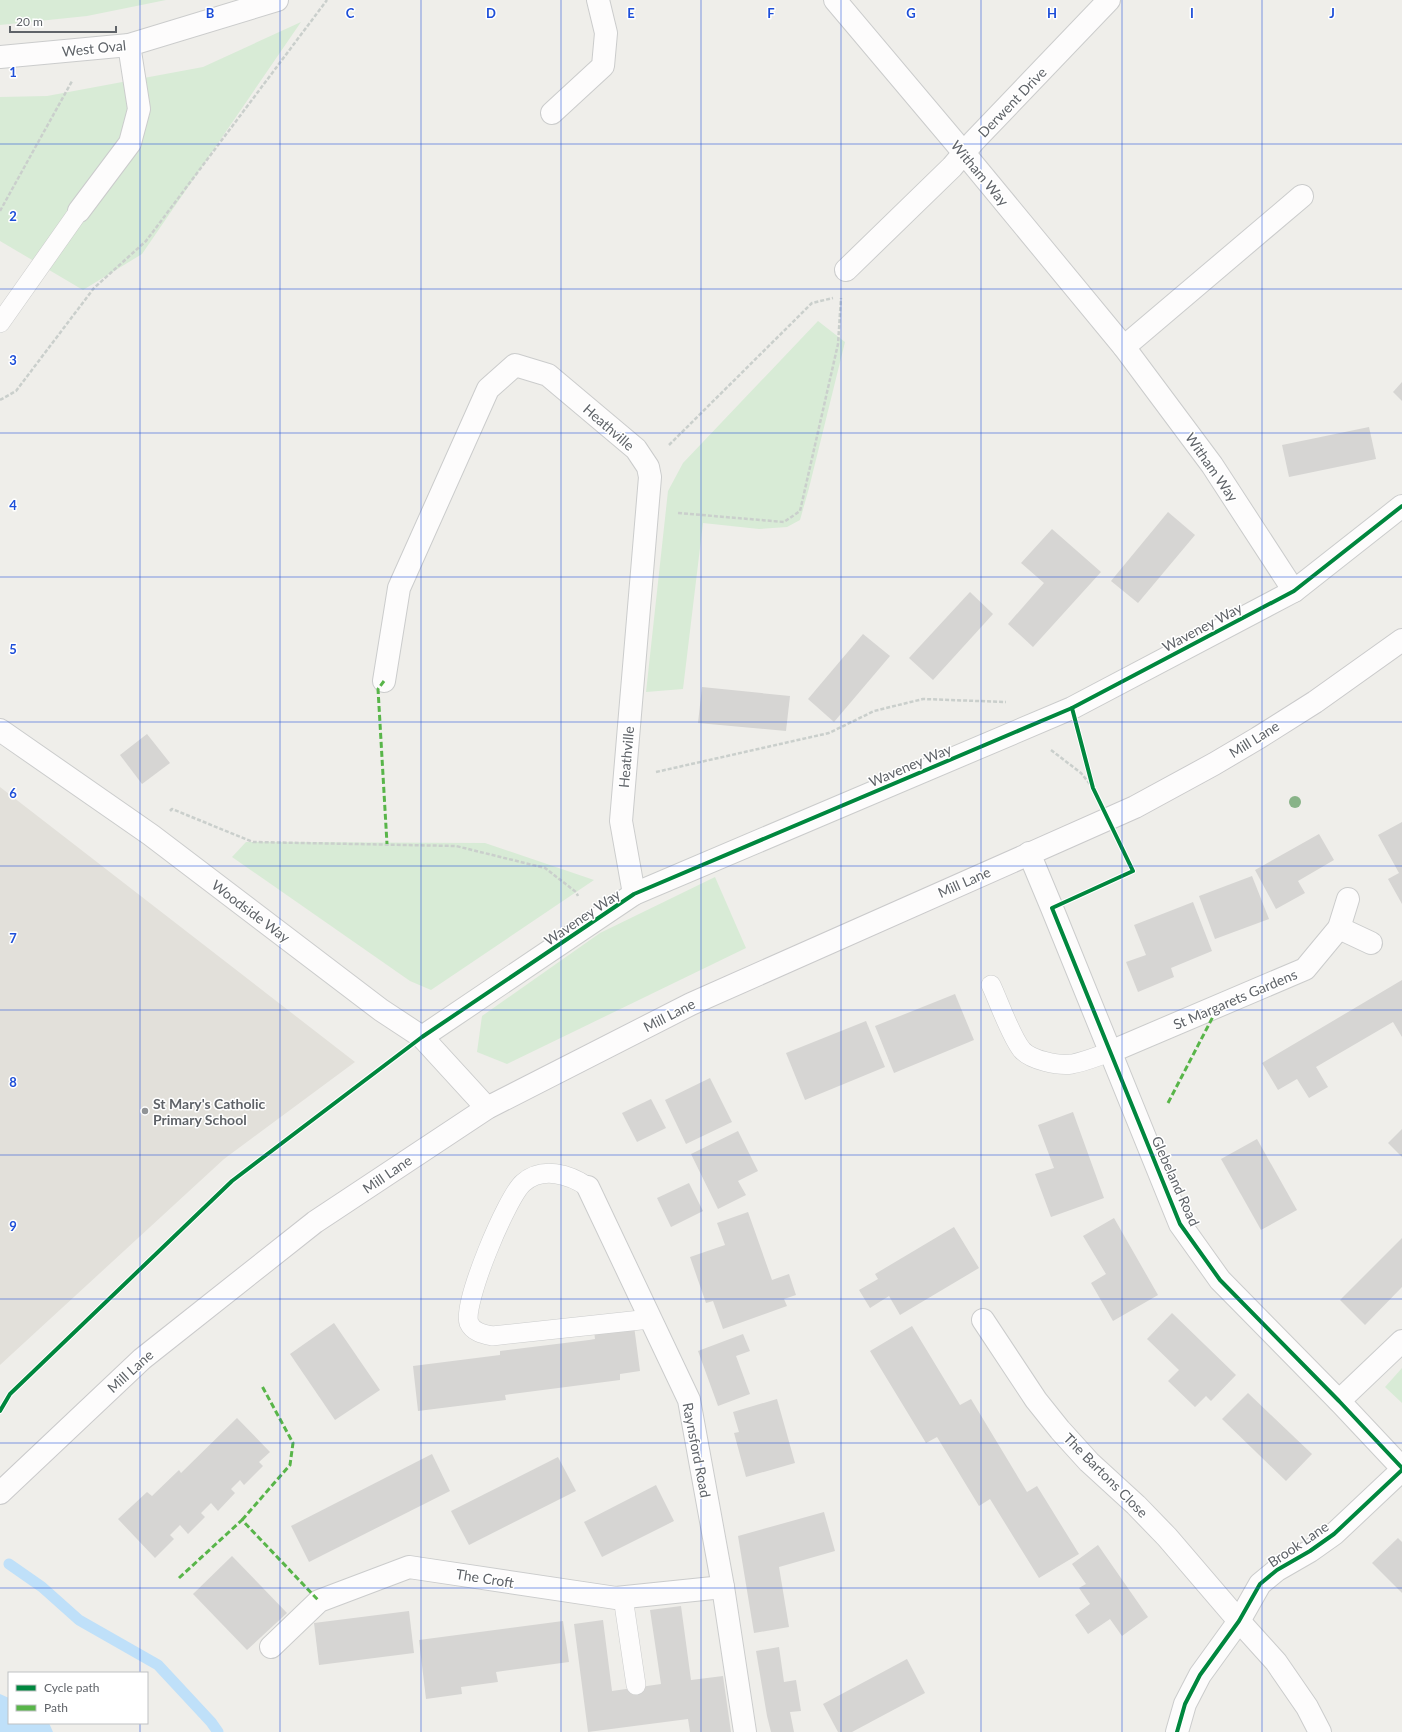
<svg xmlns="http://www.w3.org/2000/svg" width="1402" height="1732" font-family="Lato,sans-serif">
<rect width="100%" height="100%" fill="#efeeea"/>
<path fill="#e2e0da" d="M0 787 355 1062 224 1159 0 1365Z"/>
<g fill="#d8ebd6">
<path d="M0 0H166L87 16 0 25Z"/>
<path d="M301 22 142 254 83 290 0 241V97L47 96 203 67Z"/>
<path d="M818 321 845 342 809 488 800 520 787 527 759 529 703 523 683 689 646 692 668 491 683 463Z"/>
<path d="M246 842 485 843 594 880 431 990 410 981 232 857Z"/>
<path d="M715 877 746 948 507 1064 477 1052 482 1016 600 933Z"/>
<path d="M1402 1368V1403L1385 1387Z"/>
</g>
<path fill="#bfe0f9" d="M0 1694 9 1698V1723H49L53 1732H0Z"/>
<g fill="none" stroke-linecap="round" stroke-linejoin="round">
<path stroke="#bfe0f9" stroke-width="11" d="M9 1564 42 1587 79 1620 158 1665 211 1722 218 1732"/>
</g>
<g fill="#d6d5d3">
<path d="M1402 382V401L1393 392Z"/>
<path d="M1369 427 1376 459 1289 477 1282 445Z"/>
<path d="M1168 512 1195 535 1138 603 1111 581Z"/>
<path d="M1052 529 1101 572 1033 647 1008 624 1044 583 1021 563Z"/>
<path d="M970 592 993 614 933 680 909 658Z"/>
<path d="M863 634 890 656 834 722 808 699Z"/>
<path d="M702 687 790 696 786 731 698 723Z"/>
<path d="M147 734 170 763 142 784 120 755Z"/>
<path d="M1402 822V904L1388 879 1399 873 1378 835Z"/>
<path d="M1319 834 1334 860 1298 881 1305 893 1276 909 1255 870Z"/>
<path d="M1252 876 1269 919 1215 939 1199 896Z"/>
<path d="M1193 902 1212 951 1171 968 1174 977 1138 992 1126 962 1146 955 1134 925Z"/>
<path d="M1402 980V1037L1393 1022 1316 1067 1328 1087 1309 1098 1297 1079 1278 1090 1262 1063Z"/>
<path d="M955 994 974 1040 894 1073 875 1026Z"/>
<path d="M866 1021 885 1067 805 1100 786 1053Z"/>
<path d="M710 1078 732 1122 686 1144 665 1100Z"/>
<path d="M651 1099 666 1128 637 1142 622 1113Z"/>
<path d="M1073 1112 1104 1198 1051 1217 1035 1174 1054 1168 1038 1125Z"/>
<path d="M1402 1129V1157L1388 1143Z"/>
<path d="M738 1131 758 1171 738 1181 746 1195 718 1209 691 1154Z"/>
<path d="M1257 1139 1297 1210 1261 1230 1221 1159Z"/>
<path d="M689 1183 703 1211 671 1227 657 1198Z"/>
<path d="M748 1212 772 1280 789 1274 796 1295 784 1299 787 1306 723 1329 713 1301 706 1303 690 1257 725 1245 717 1223Z"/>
<path d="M1114 1218 1158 1295 1113 1321 1091 1283 1106 1274 1083 1236Z"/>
<path d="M954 1227 979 1268 900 1315 889 1296 870 1308 859 1290 878 1279 875 1274Z"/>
<path d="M1402 1238V1287L1365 1325 1340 1300Z"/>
<path d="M1172 1313 1236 1375 1211 1401 1206 1396 1195 1407 1168 1381 1179 1370 1147 1339Z"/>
<path d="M334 1323 380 1390 335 1420 290 1354Z"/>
<path d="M634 1326 640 1371 620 1374V1380L505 1395 506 1400 418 1411 413 1366 500 1355V1351L589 1340 595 1339 594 1331Z"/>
<path d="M912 1326 960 1405 971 1399 1027 1492 1037 1486 1079 1554 1039 1578 990 1499 979 1506 937 1437 926 1443 870 1351Z"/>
<path d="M743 1334 750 1351 736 1356 750 1394 718 1406 698 1351Z"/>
<path d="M1248 1393 1312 1454 1286 1481 1222 1419Z"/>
<path d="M777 1399 795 1463 746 1477 734 1433 739 1432 733 1412Z"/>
<path d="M237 1418 270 1452 259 1462 263 1466 244 1485 240 1480 231 1489 235 1493 218 1511 211 1503 201 1513 205 1517 188 1534 180 1525 170 1535 174 1539 155 1558 118 1519 147 1492 152 1496 179 1470 181 1473Z"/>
<path d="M432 1454 450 1491 309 1562 291 1526Z"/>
<path d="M558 1457 576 1491 469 1545 451 1511Z"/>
<path d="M656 1485 674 1521 602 1557 584 1522Z"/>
<path d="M824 1512 835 1551 779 1567 789 1627 754 1633 738 1536Z"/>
<path d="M1398 1538 1402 1542V1593L1372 1563Z"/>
<path d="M1098 1545 1148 1617 1122 1636 1110 1619 1088 1634 1075 1615 1090 1604 1079 1588 1086 1584 1072 1564Z"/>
<path d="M232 1556 287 1613 247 1650 193 1594Z"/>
<path d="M681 1606 691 1680 723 1676 731 1732H690L688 1719 588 1732 574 1624 603 1620 612 1691 661 1684 650 1610Z"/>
<path d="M409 1611 414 1653 319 1665 314 1623Z"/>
<path d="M563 1621 569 1662 496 1672 498 1682 461 1687 462 1694 426 1699 419 1640Z"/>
<path d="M779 1647 784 1682 796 1680 801 1711 790 1712 794 1732H771L767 1716 756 1651Z"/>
<path d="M907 1659 925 1693 852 1732H838L823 1704Z"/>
</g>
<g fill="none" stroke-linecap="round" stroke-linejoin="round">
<g stroke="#cbcccc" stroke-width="20">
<g id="lane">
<path d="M0 323 79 211"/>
<path d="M991 985C999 1002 1011 1037 1022 1050 1031 1060 1058 1066 1072 1064 1084 1062 1098 1056 1110 1052"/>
<path d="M588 1187C569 1174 542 1166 523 1183 507 1197 462 1304 469 1323 473 1332 483 1334 492 1336L650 1319"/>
<path d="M623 1597 636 1685"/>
</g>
</g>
<g stroke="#cbcccc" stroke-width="24">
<g id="street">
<path d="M835 0 964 153 1124 347 1212 465 1294 591"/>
<path d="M0 57 129 45 277 0"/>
<path d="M552 113 603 66 606 33 598 0"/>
<path d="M79 211 130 143 139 109 129 45"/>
<path d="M846 270 952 167 974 141 1109 0"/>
<path d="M1124 347 1302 196"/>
<path d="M384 681 399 588 488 389 515 365 548 375 636 449 648 467 650 477 621 821 634 894"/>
<path d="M0 730 151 835 381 1010 422 1037 487 1108"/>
<path d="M1029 853 1052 908 1180 1224 1220 1280 1339 1401 1402 1468"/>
<path d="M1339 928 1371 943"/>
<path d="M422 1037 634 894 1072 708 1294 591 1402 506"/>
<path d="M1110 1052 1305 969 1339 928 1348 899"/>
<path d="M588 1187 689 1400 723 1587 745 1732"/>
<path d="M983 1320 1036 1400 1060 1430 1089 1462 1136 1505 1167 1537 1239 1621 1276 1662 1307 1707 1320 1732"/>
<path d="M1339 1401 1402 1341"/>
<path d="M271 1647 319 1601 409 1567 616 1598 723 1587"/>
<path d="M1177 1732 1185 1704 1200 1675 1239 1621 1260 1584 1277 1570 1310 1551 1334 1534 1402 1470"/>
</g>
</g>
<g stroke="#cacacb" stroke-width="24">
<path id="secondary" d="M0 1493 142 1359 315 1222 487 1108 691 1004 1135 807 1214 764 1258 738 1315 702 1402 640"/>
</g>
<g stroke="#cacfcc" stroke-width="2.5" stroke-dasharray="4 2" stroke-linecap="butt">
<path d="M0 211 72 81"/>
<path d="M0 400 16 391 94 288 146 241 327 0"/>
<path d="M669 445 812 303 833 298"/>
<path d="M678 513 784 522 800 511 838 344 841 298"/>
<path d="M1051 750 1081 773 1093 788"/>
<path d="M656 772 829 733 874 711 923 699 1006 702"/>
<path d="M170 811 172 809 253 842 456 846 545 868 576 892 578 896"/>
</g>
<use href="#lane" stroke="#fdfcfc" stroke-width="19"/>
<use href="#street" stroke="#fdfcfc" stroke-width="22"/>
<use href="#secondary" stroke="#fdfcfc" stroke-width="22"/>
<g stroke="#58b549" stroke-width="3" stroke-dasharray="6 3" stroke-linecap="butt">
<path d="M384 681 378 689 387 844"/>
<path d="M1168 1103 1218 1007"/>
<path d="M242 1520 290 1465 293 1443 262 1386"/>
<path d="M179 1578 242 1520 319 1601"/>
</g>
<g stroke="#fff" stroke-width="6">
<g id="cycleway">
<path d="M1072 708 1093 788 1133 871 1052 908 1180 1224 1220 1280 1339 1401 1402 1468"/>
<path d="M0 1411 10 1394 232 1181 422 1037 634 894 1072 708 1294 591 1402 506"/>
<path d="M1177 1732 1185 1704 1200 1675 1239 1621 1260 1584 1277 1570 1310 1551 1334 1534 1402 1470"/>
</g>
</g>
<use href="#cycleway" stroke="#00873e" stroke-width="4"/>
</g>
<circle fill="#88b388" cx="1295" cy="802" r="6"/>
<path fill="none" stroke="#1d4ed8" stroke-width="1" stroke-opacity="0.55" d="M140 0V1673M280 0V1732M421 0V1732M561 0V1732M701 0V1732M841 0V1732M981 0V1732M1122 0V1732M1262 0V1732M0 144H1402M0 289H1402M0 433H1402M0 577H1402M0 722H1402M0 866H1402M0 1010H1402M0 1155H1402M0 1299H1402M0 1443H1402M0 1588H1402M140 1723V1732"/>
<circle fill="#919496" stroke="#fff" stroke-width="1.5" cx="145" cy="1111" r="4"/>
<g text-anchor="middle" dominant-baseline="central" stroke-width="3" stroke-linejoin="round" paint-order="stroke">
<g font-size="14" fill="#5f6368" stroke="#fff">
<text transform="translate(94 48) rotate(-6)">West Oval</text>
<text transform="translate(1012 102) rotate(-46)">Derwent Drive</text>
<text transform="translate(980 173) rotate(50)">Witham Way</text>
<text transform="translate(609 427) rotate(41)">Heathville</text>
<text transform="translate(1212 467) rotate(55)">Witham Way</text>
<text transform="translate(1202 627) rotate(-28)">Waveney Way</text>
<text transform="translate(1254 739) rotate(-32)">Mill Lane</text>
<text transform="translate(626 757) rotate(-85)">Heathville</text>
<text transform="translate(910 765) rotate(-23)">Waveney Way</text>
<text transform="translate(964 882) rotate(-24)">Mill Lane</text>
<text transform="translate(251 911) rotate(37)">Woodside Way</text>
<text transform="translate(582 917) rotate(-34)">Waveney Way</text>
<text transform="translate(1235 999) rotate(-23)">St Margarets Gardens</text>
<text transform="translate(669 1015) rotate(-27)">Mill Lane</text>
<text transform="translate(387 1174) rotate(-34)">Mill Lane</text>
<text transform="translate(1176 1181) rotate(66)">Glebeland Road</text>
<text transform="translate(130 1371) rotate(-42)">Mill Lane</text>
<text transform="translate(697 1450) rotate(79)">Raynsford Road</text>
<text transform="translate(1106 1475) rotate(45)">The Bartons Close</text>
<text transform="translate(1298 1544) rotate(-34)">Brook Lane</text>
<text transform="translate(485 1578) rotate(9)">The Croft</text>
</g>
<g font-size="14" font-weight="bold" fill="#5f6368" stroke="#fff" text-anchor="start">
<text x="153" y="1103">St Mary's Catholic<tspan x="153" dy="16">Primary School</tspan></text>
</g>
</g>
<g font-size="13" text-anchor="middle" font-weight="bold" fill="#1d4ed8" stroke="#fff" stroke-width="3" stroke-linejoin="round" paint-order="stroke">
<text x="210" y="18">B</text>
<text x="350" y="18">C</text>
<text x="491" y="18">D</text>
<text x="631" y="18">E</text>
<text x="771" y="18">F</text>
<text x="911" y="18">G</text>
<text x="1052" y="18">H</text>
<text x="1192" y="18">I</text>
<text x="1332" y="18">J</text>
<text x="13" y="77">1</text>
<text x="13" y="221">2</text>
<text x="13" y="365">3</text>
<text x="13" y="510">4</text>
<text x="13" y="654">5</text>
<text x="13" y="798">6</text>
<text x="13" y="943">7</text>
<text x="13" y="1087">8</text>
<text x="13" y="1231">9</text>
</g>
<rect x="8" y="1672" width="140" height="52" fill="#ffffff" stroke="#bfc1c3"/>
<rect x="16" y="1685" width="20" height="6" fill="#00873e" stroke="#bfc1c3"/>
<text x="44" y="1692" font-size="12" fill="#5f6368">Cycle path</text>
<rect x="16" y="1705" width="20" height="6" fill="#58b549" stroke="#bfc1c3"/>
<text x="44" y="1712" font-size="12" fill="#5f6368">Path</text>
<path d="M10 26v6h106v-6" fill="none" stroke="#5f6368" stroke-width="2"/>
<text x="16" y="26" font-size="12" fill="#5f6368" stroke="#ffffff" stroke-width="3" paint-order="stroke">20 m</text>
</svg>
